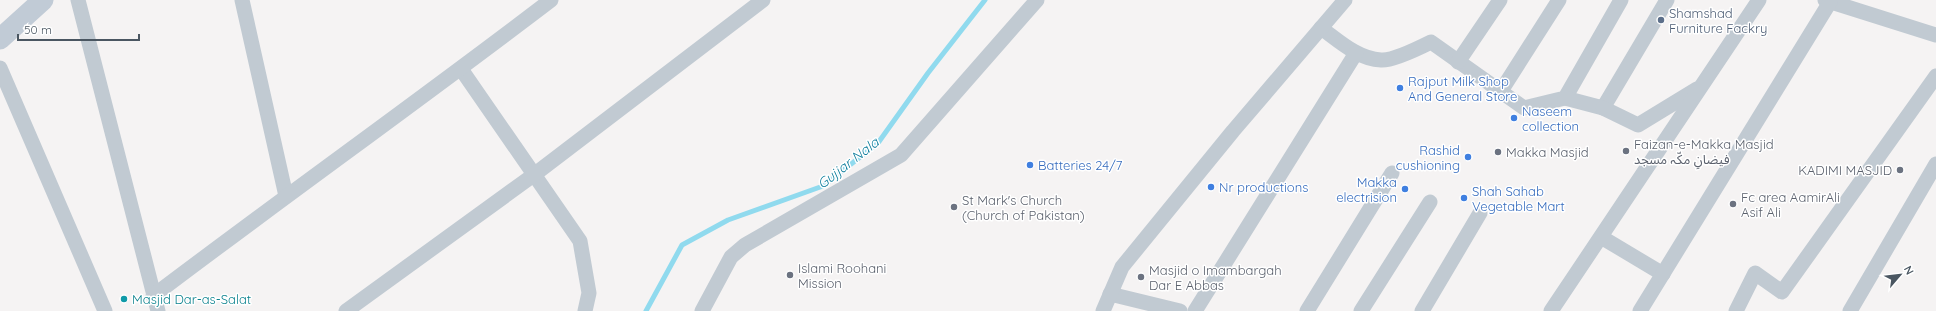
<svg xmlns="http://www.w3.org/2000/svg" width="1936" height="311" font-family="Quicksand,'Noto Sans Arabic',sans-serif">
<rect width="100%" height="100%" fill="#f5f3f3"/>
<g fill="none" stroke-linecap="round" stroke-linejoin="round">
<path stroke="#90daee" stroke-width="5" d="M646 311 682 245 728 220 823 186 878 143 928 73 985 0"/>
<g stroke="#c1cad2" stroke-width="15">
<path d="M78 0 158 311"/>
<path d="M242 0 286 196"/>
<path d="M1825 0 1936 35"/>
<path d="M1321 28C1339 41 1358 59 1381 60 1392 61 1421 47 1431 42L1524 108 1565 98 1621 0"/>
<path d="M1458 62 1500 0"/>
<path d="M0 68 105 311"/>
<path d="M461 69 580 241 589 293 585 311"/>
<path d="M1501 91 1559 0"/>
<path d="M1565 98 1603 108 1667 0"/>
<path d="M1603 108 1638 125 1697 89"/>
<path d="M1601 237 1663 274"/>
<path d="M1110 294 1180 311"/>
<path d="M153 296C285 196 420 100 551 0"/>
<path d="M346 311 535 174 763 0"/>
<path d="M702 311 731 257 745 245 901 155 1037 0"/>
<path d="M1103 311 1122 267 1233 131 1345 0"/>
<path d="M1195 311 1356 53"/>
<path d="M1307 311 1392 173"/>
<path d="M1361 311 1430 202"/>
<path d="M1422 311 1480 213"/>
<path d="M1551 311 1759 0"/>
<path d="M1640 311 1830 2"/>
<path d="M1736 311 1755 273 1782 292 1936 76"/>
<path d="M1850 311 1936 164"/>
</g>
<path stroke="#c1cbd6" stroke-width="21" d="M0 39 43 0"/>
</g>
<circle fill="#5c6f8a" stroke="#fff" stroke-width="1.5" cx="1661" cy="20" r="4"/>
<g fill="#3f7fe0" stroke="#fff" stroke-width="1.5">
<circle cx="1400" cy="88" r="4"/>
<circle cx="1514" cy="118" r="4"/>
<circle cx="1468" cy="157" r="4"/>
<circle cx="1030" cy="165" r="4"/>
<circle cx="1211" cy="187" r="4"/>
<circle cx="1405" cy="189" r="4"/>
<circle cx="1464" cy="198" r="4"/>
</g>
<g fill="#6b7280" stroke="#fff" stroke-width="1.5">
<circle cx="1626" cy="151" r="4"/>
<circle cx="1498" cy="152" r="4"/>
<circle cx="1900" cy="170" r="4"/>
<circle cx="1733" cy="204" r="4"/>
<circle cx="954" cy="207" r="4"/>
<circle cx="790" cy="275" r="4"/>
<circle cx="1141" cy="277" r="4"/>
</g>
<circle fill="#0f9aa8" stroke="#fff" stroke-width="1.5" cx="124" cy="299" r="4"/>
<g text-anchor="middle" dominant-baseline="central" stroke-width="3" stroke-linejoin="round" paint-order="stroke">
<g font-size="13" fill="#4e5e75" stroke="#fff" text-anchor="start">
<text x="1669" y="13">Shamshad<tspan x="1669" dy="15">Furniture Fackry</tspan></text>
</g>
<g font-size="13" fill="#366cbe" stroke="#fff" text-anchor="start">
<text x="1408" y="81">Rajput Milk Shop<tspan x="1408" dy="15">And General Store</tspan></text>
<text x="1522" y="111">Naseem<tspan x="1522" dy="15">collection</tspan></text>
<text x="1460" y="150" text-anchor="end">Rashid<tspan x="1460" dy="15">cushioning</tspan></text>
<text x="1038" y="165">Batteries 24/7</text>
<text x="1397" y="182" text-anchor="end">Makka<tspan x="1397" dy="15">electrision</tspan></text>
<text x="1219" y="187">Nr productions</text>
<text x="1472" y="191">Shah Sahab<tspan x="1472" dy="15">Vegetable Mart</tspan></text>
</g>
<g font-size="13" fill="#5b616d" stroke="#fff" text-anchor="start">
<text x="1634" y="144">Faizan-e-Makka Masjid<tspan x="1634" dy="15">فیضانِ مکّہ مسجد</tspan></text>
<text x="1506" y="152">Makka Masjid</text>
<text x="1892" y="170" text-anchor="end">KADIMI MASJID</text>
<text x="1741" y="197">Fc area AamirAli<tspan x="1741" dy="15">Asif Ali</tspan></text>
<text x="962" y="200">St Mark's Church<tspan x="962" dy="15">(Church of Pakistan)</tspan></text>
<text x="798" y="268">Islami Roohani<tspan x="798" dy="15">Mission</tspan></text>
<text x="1149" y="270">Masjid o Imambargah<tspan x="1149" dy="15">Dar E Abbas</tspan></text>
</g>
<g font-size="13" fill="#0d838f" stroke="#fff" text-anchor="start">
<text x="132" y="299">Masjid Dar-as-Salat</text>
</g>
<g font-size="14" font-style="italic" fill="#0c7c9b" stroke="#fff">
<text transform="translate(848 163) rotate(-38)">Gujjar Nala</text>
</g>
</g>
<g transform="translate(1900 275) rotate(62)" stroke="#ffffff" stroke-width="3" paint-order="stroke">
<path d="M0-3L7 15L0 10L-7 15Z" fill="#4a5661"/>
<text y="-6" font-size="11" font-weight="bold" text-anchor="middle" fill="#4a5661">N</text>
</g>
<path d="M18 34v6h121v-6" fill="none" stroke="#4a5661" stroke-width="2"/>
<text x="24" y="34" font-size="12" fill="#4a5661" stroke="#ffffff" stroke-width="3" paint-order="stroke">50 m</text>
</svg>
